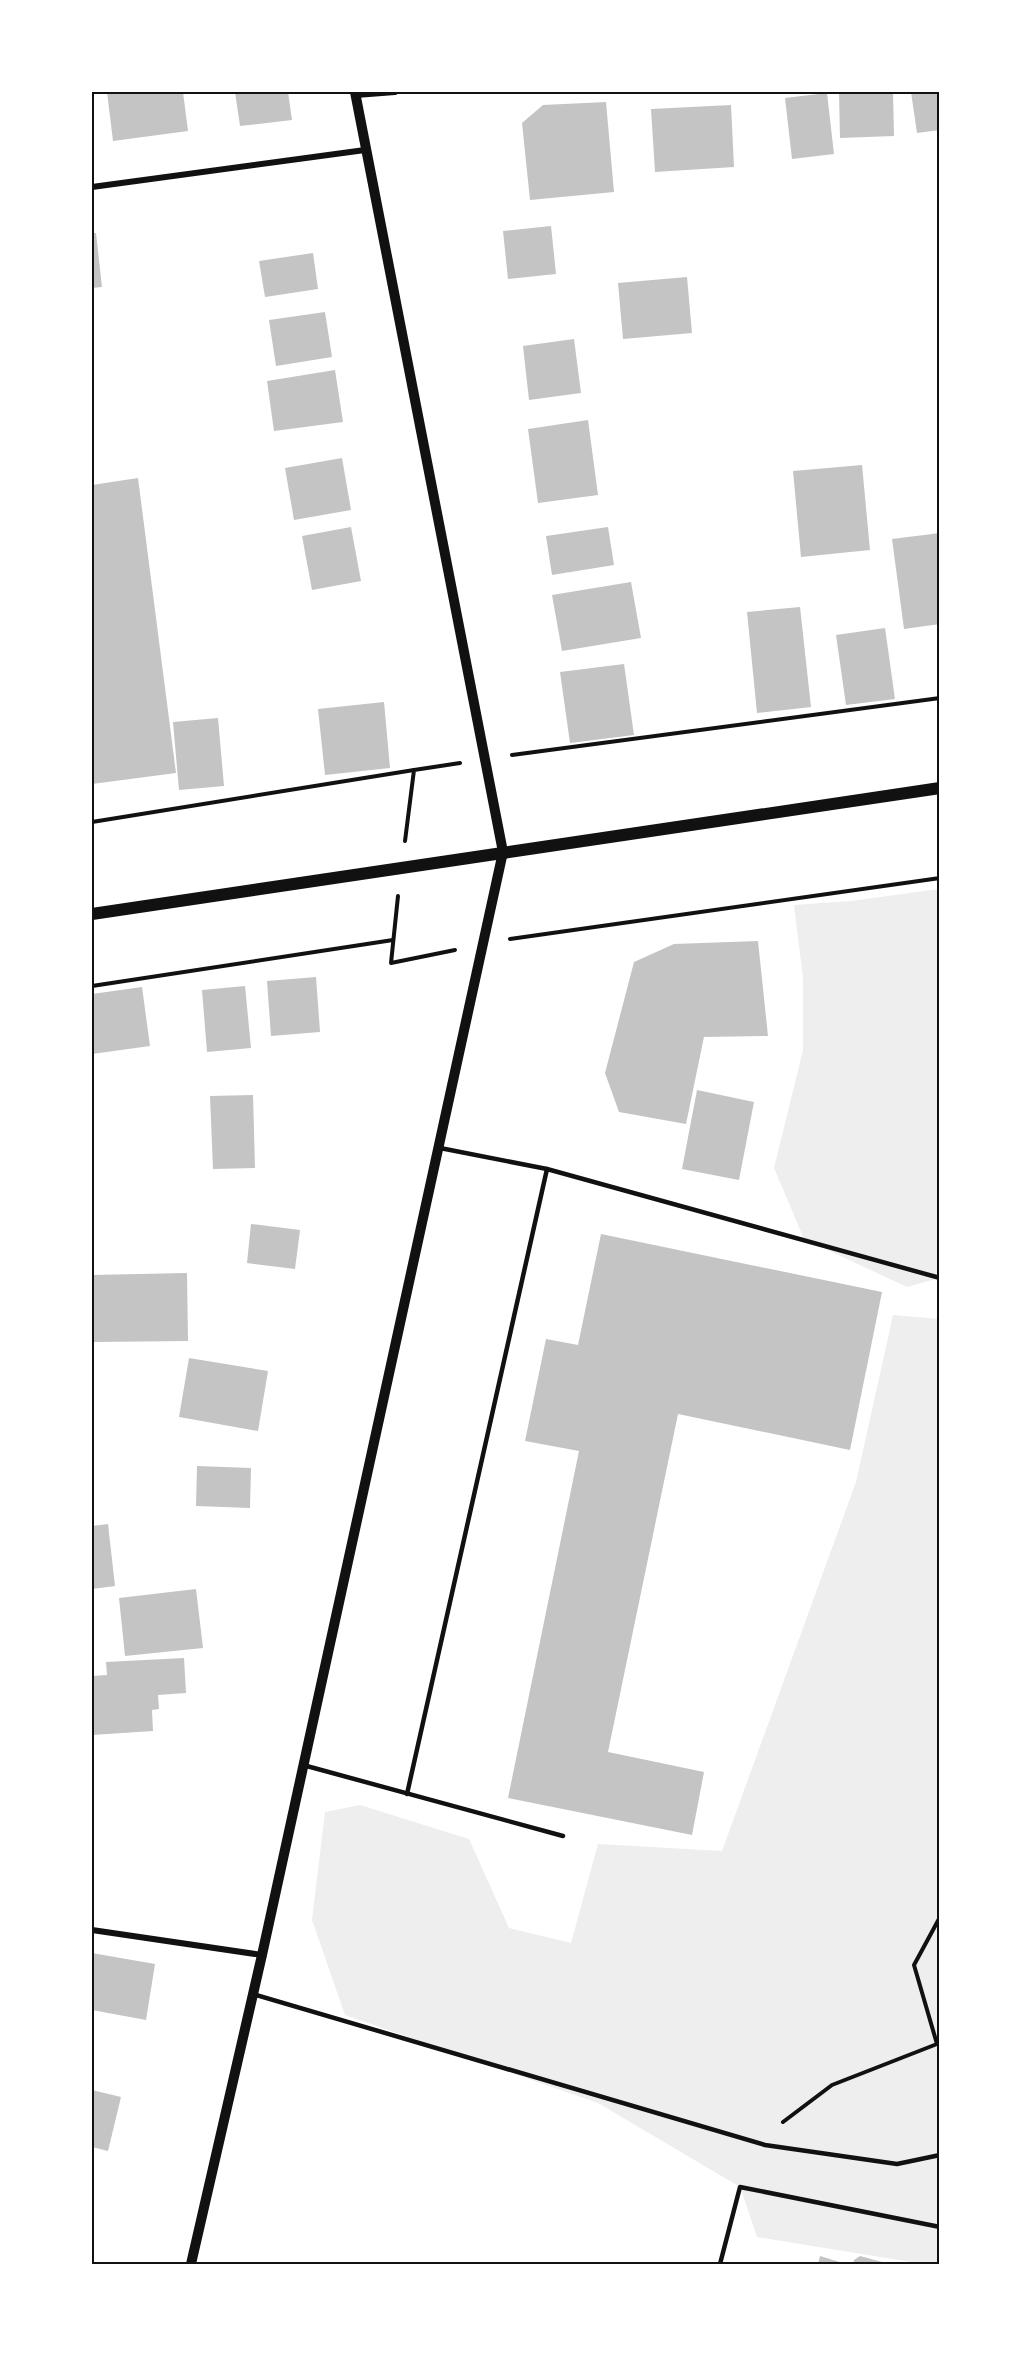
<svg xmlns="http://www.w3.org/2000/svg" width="1031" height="2356" font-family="Rubik,sans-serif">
<rect width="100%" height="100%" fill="#fff"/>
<g fill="#eee">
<path d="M939 889V1278L907 1287 804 1239 774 1168 803 1050V978L794 905 851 901Z"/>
<path d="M893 1315 939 1319V2264H923L757 2237 740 2187 598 2103 345 2015 312 1920 325 1812 360 1805 469 1839 509 1928 571 1943 598 1844 722 1851 856 1482Z"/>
</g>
<g fill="#c4c4c4">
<path d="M107 92H183L188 131 113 141Z"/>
<path d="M235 92H288L292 120 240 126Z"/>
<path d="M839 92H893L894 136 840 138Z"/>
<path d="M911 92H940V130L917 133Z"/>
<path d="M827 93 834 154 792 159 785 98Z"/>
<path d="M606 102 614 192 530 200 522 123 543 105Z"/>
<path d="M731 105 734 167 655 172 651 109Z"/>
<path d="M551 226 556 274 508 279 503 231Z"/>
<path d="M92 233H96L102 287 92 288Z"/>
<path d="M313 253 318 289 265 297 259 261Z"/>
<path d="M687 277 692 333 623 339 618 283Z"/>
<path d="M325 312 332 357 276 366 269 320Z"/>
<path d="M574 339 581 393 529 400 523 346Z"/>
<path d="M335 370 343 422 274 431 267 381Z"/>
<path d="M588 420 598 495 538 503 528 429Z"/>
<path d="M342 458 351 510 294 520 285 468Z"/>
<path d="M862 465 870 550 801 557 793 471Z"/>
<path d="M138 478 176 773 92 784V485Z"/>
<path d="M351 527 361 581 312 590 302 536Z"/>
<path d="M608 527 614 565 552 575 546 536Z"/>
<path d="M940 533V624L904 629 892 539Z"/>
<path d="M631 582 641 638 562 651 552 595Z"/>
<path d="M800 607 811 707 757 713 747 612Z"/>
<path d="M885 628 895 699 846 705 836 635Z"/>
<path d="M624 664 634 735 570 743 560 672Z"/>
<path d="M384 702 390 768 325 775 318 709Z"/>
<path d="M218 718 224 786 179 790 173 722Z"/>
<path d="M758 941 768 1036 704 1037 686 1124 619 1112 605 1073 634 962 674 944Z"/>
<path d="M316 977 320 1032 271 1036 267 981Z"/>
<path d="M245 986 251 1048 207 1052 202 990Z"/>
<path d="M142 987 150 1046 92 1054V994Z"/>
<path d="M697 1090 754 1102 739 1180 682 1169Z"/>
<path d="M253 1095 255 1168 213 1169 210 1096Z"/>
<path d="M251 1224 300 1230 295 1269 247 1263Z"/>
<path d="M601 1234 882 1292 850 1450 678 1414 608 1752 704 1772 692 1835 508 1798 579 1451 525 1441 546 1339 578 1345Z"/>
<path d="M187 1273 188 1341 92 1342V1275Z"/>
<path d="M189 1358 268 1371 258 1431 179 1417Z"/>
<path d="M197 1466 251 1468 250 1508 196 1506Z"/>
<path d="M108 1524 115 1586 92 1589V1526Z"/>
<path d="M196 1589 203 1648 125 1656 119 1598Z"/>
<path d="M184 1658 186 1693 158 1695 159 1709 152 1710 153 1731 92 1735V1676L107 1675 106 1662Z"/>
<path d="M92 1953 155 1964 146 2020 92 2010Z"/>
<path d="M92 2090 121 2097 108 2151 92 2147Z"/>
<path d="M820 2256 846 2264H818Z"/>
<path d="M860 2256 882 2262 883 2264H853L854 2260Z"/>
</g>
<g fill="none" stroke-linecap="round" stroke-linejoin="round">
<g stroke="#111" stroke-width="4">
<path d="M512 755 940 698"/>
<path d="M92 822 414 770"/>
<path d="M405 841 414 770 460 763"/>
<path d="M398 896 391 963 455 950"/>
<path d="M510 939 940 878"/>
<path d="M92 986 393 940"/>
<path d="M783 2122 832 2085 937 2044 914 1965 940 1917"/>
</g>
<g stroke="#111" stroke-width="4.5">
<path d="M440 1148 547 1169 940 1278"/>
<path d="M303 1765 563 1836"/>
<path d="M407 1794 547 1169"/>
<path d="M253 1994 765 2145 897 2164 940 2155"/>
<path d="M720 2264 740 2187 940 2227"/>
</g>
<g stroke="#111" stroke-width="6">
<path d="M356 95 395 92"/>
<path d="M92 187 365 150"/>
<path d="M92 1930 262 1955"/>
</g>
<path stroke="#111" stroke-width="10" d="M191 2264 262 1955 503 852 355 92"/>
<path stroke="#111" stroke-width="12" d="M92 914 940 788"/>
</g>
<rect width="1031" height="2356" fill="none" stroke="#ffffff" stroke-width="186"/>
<rect x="93" y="93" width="845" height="2170" fill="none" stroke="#111" stroke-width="2"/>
</svg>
